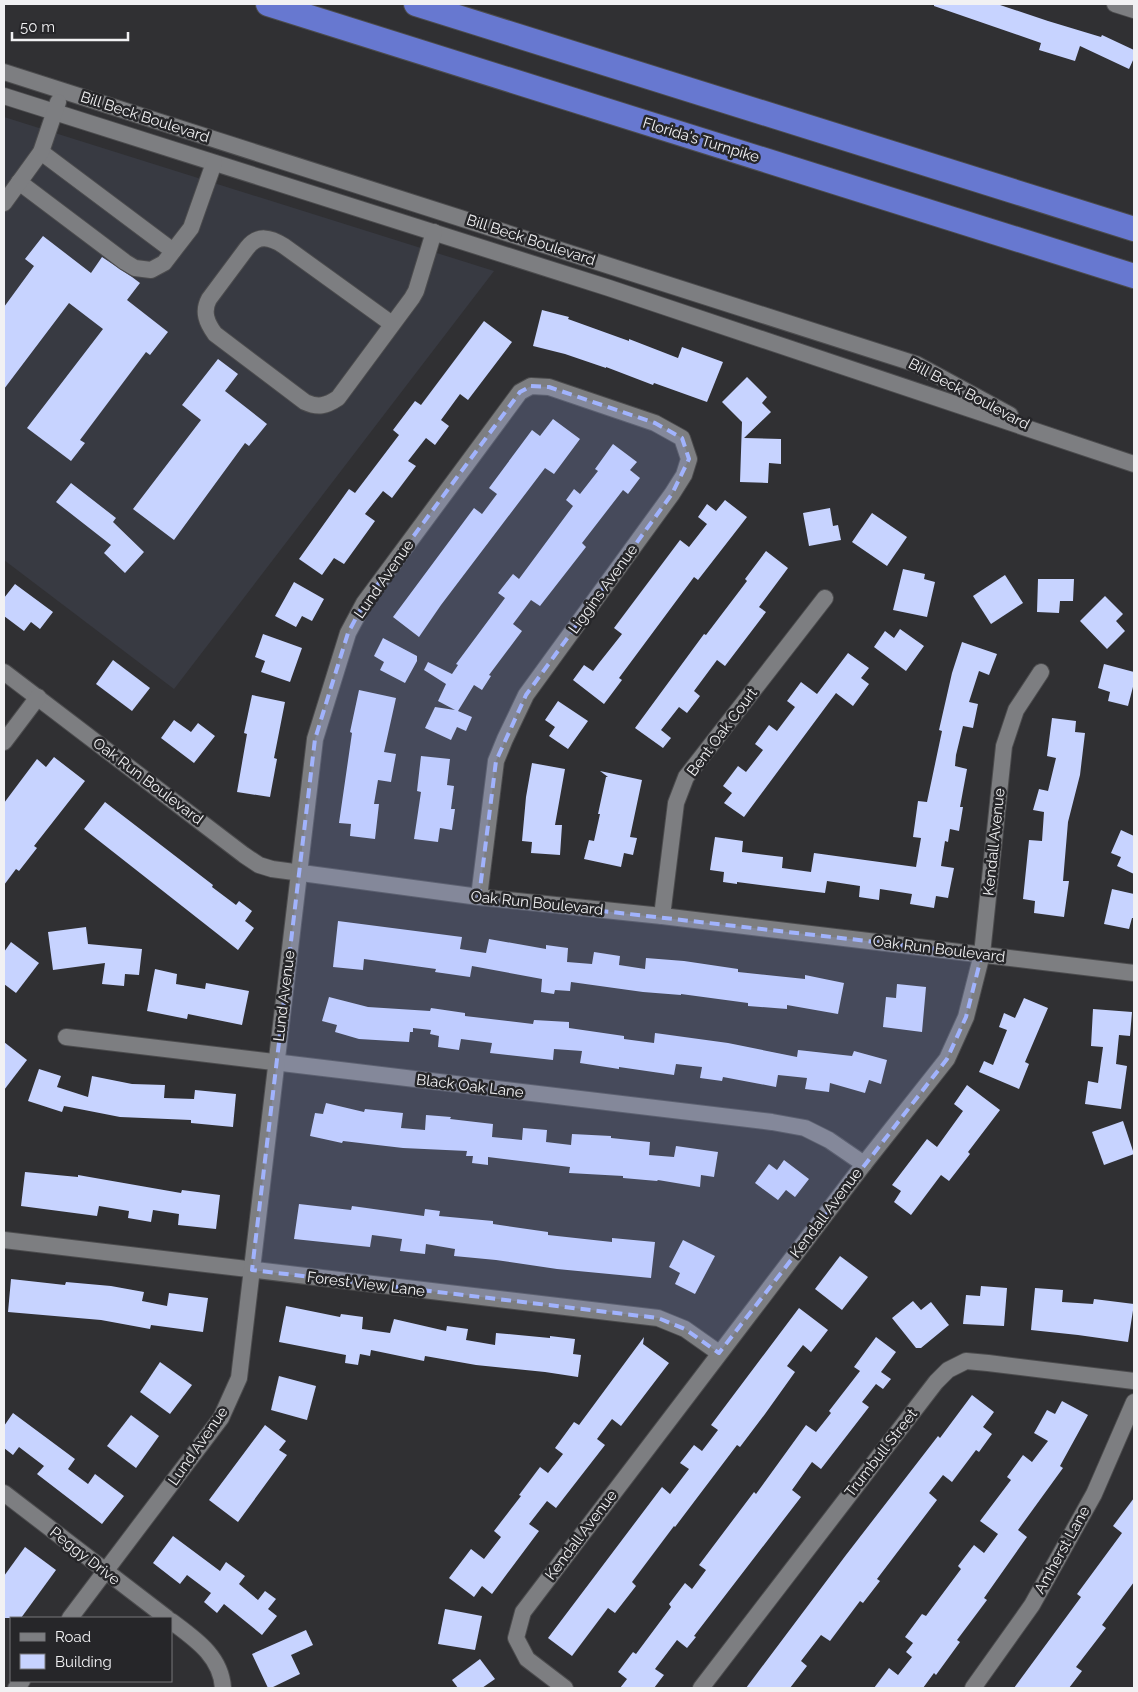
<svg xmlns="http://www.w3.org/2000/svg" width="1138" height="1692" font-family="Raleway,sans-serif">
<rect width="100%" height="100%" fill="#303033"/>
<path fill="#383a42" d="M4 117 494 271 174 689 4 560Z"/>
<g fill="#c7d3ff">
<path d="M934 4H997L1048 21 1101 37 1102 35 1134 50V58L1129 69 1080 46 1075 61 1039 50 1041 43 934 6Z"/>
<path d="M43 236 91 273 102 257 132 277 140 283 127 300 168 332 150 355 146 352 80 440 85 443 71 461 27 428 103 329 69 303 4 389V307L34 266 25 259Z"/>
<path d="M542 310 569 317 568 319 629 341V339L678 358 682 347 723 362 707 402 654 383 653 385 606 367V368L565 354 533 346Z"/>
<path d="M484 321 512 342 468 400 460 394 441 420 449 426 435 445 426 438 408 461 416 466 392 498 383 491 365 514 375 521 344 564 334 558 322 575 299 559 349 489 355 493 399 435 393 430 415 401 421 405Z"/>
<path d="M218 359 238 374 225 391 267 424 249 446 245 443 174 540 133 509 201 420 182 405Z"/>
<path d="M747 377 767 397 762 403 771 412 744 438 781 439V464L769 463 768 483 740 482 742 422 722 402Z"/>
<path d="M553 419 580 439 554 474 545 468 441 605 419 637 393 617 474 508 482 514 497 494 489 488 532 430 540 436Z"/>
<path d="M613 444 637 462 630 470 640 478 628 494 623 490 582 543 586 547 540 606 531 600 513 624 522 631 489 675 491 676 482 690 474 685 458 711 472 717 466 731 457 727 451 740 425 728 435 707 455 710 438 701 446 684 424 670 428 662 452 674 458 665 456 664 505 598 498 593 513 574 519 579 573 506 566 500 574 489 580 494 598 471 595 469Z"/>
<path d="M71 483 116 518 113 522 144 552 125 573 104 553 111 545 56 502Z"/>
<path d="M725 500 747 517 698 580 694 577 619 678 622 680 604 704 573 680 584 665 593 671 599 663 622 634 614 628 680 540 689 547 707 524 698 517 707 504 716 511Z"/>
<path d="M830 508 833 526 838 525 841 540 809 546 803 513Z"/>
<path d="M872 513 907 537 887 566 852 542Z"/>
<path d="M766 551 788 568 759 607 766 612 725 666 717 660 694 691 700 696 687 713 679 707 661 730 671 738 663 748 635 728 704 634 706 635 747 581 745 579Z"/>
<path d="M903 569 925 574 924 579 935 582 927 617 893 610Z"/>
<path d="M1005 575 1023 603 991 624 973 596Z"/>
<path d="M1038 579H1074L1073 601H1060L1059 613 1037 612Z"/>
<path d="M294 582 324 599 312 621 302 616 296 627 275 616Z"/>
<path d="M15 584 53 612 40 629 31 622 24 631 4 616V598Z"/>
<path d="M1105 596 1123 614 1116 621 1125 631 1107 649 1080 621Z"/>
<path d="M900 629 924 646 906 671 874 647 885 631 894 638Z"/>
<path d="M263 634 302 648 290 682 261 672 265 661 255 657Z"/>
<path d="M383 638 417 656V661L405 683 380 670 384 662 374 656Z"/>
<path d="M962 642 997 654 989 675 979 671 969 702 978 704 973 728 963 726 956 755 955 766 967 769 960 807H963L959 831 950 829 948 842 945 841 941 866 954 868 948 898 936 896 934 908 910 904 912 894 880 889 879 900 859 897 860 886 827 881 825 893 737 882V884L723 882 724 872 710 870 715 837 743 841 742 852 783 857 782 868 811 872 814 853 916 867 921 838 913 837 918 801 927 802 942 731 939 730 952 673Z"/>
<path d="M848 653 869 668 861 678 869 684 853 706 836 693 744 817 724 803 732 793 723 786 738 766 746 772 763 750 755 744 769 725 777 731 795 707 787 701 801 682 817 694Z"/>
<path d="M113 660 150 688 132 711 96 684Z"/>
<path d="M1104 664 1134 672V683L1128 706 1108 701 1110 692 1098 688Z"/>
<path d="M359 690 396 698 384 752 396 754 391 782 378 780 374 804H379L375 839 350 836 351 824 339 823 352 733 350 732Z"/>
<path d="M252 695 285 702 274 758 277 759 270 797 237 792 247 734 244 733Z"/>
<path d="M558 701 588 721 568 749 549 736 555 727 545 720Z"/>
<path d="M1052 718 1076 721 1075 732 1085 733 1080 775 1068 822 1063 881H1069L1064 917 1034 913 1035 901 1023 899 1029 840 1042 841 1044 812 1033 810 1039 789 1048 791 1056 758 1047 756Z"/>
<path d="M174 720 191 732 198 723 215 736 194 763 161 738Z"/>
<path d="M421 756 450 759 447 785 454 786 451 809H455L452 830 440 828 438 842 414 839 421 792 417 791Z"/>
<path d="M54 757 85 781 34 846 37 848 19 871 16 869 4 885V803L37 759 46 767Z"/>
<path d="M532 763 565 769 555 825H562L560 855 531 853 532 842 522 841 526 797Z"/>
<path d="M600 771 642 780 630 837 637 838 633 855 624 853 621 867 584 859 589 840 594 841 600 814H598L606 777H608Z"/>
<path d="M105 802 213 885 212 887 236 905 239 901 252 911 245 921 254 928 238 950 84 829Z"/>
<path d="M1121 830 1134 836V874L1117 866 1121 857 1111 853Z"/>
<path d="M1112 889 1134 894V918H1132L1129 929 1104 924Z"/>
<path d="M338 921 462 937 460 949 486 953 489 939 546 949V945L568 948 567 962 592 964 594 952 620 956 619 965 645 969 646 958 684 961 738 969V972L805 979V975L844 983 838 1014 787 1005V1009L748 1006V1003L681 994V995L643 992 571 982 570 991 555 990 554 994 541 992 542 979 472 966 470 977 435 972 436 969 364 959 363 970 333 967Z"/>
<path d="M86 927 88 944 142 949 139 975 125 974 124 986 102 984 105 963 53 970 48 932Z"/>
<path d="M11 942 39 963 16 993 4 984V952Z"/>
<path d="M155 969 177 974 176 984 205 989 206 983 249 991 242 1025 188 1014 187 1019 147 1011Z"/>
<path d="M897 984 926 987 922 1032 883 1027 886 997 896 998Z"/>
<path d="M329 997 368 1007 430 1011 431 1008 465 1013V1016L533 1024 534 1020 569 1022V1028L624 1036V1039L654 1043 655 1033 728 1043 797 1057 798 1050 852 1056 854 1051 887 1060 881 1084 869 1080 865 1093 830 1083 829 1092 805 1089 807 1078 778 1075 776 1087 723 1077 722 1081 700 1078 702 1067 676 1064 674 1075 619 1067V1069L580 1063 582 1051 554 1049 553 1060 490 1053 492 1043 461 1039 459 1050 438 1047 439 1036 430 1034 431 1030 413 1028V1032H410L409 1042 359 1039 335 1032 337 1025 322 1021Z"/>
<path d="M1024 998 1048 1008 1025 1062 1029 1064 1019 1089 979 1072 984 1061 993 1065 1007 1030 999 1027 1004 1013 1015 1018Z"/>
<path d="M1093 1009 1132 1012 1130 1036 1119 1035 1116 1064 1127 1066 1121 1109 1085 1104 1088 1081 1098 1083 1103 1047 1091 1046Z"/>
<path d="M4 1042 27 1060 4 1090Z"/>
<path d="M39 1069 61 1076 57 1087 88 1097 92 1076 132 1084 165 1085 164 1098 194 1099 195 1090 236 1094 233 1127 191 1123V1120L120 1117 64 1106 62 1112 28 1101Z"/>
<path d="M967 1085 1000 1110 968 1152 970 1154 949 1181 941 1175 911 1215 894 1202 901 1191 892 1185 927 1139 937 1147 963 1111 954 1104Z"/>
<path d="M326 1103 364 1112 365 1109 403 1113 401 1128 425 1130 426 1115 451 1117 450 1119 493 1124 492 1137 522 1140 523 1128 547 1130 546 1142 571 1145 572 1134 611 1136V1138L650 1142 649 1155 674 1157 676 1146 718 1152 714 1177 701 1175 700 1187 658 1180 657 1181 623 1178V1176L569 1173 570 1167 488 1157V1165L472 1163 473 1156H466L467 1151 403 1148 343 1141 342 1143 310 1136 315 1113 323 1114Z"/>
<path d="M1123 1121 1134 1154 1104 1165 1092 1132Z"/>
<path d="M784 1160 809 1179 795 1197 786 1190 778 1200 755 1183 769 1164 777 1170Z"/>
<path d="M25 1172 78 1177V1175L181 1193 182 1190 220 1195 216 1229 178 1225 179 1214 153 1210 151 1222 128 1218 129 1211 99 1206 97 1216 21 1206Z"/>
<path d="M299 1204 351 1210 352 1206 424 1216 425 1209 440 1211 439 1216 493 1221V1224L548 1232V1235L612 1242V1238L655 1242 651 1278 557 1269 496 1260 454 1256 455 1249 426 1244 425 1254 400 1251 402 1239 372 1235 370 1247 294 1239Z"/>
<path d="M683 1240 715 1256 695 1294 675 1284 680 1273 669 1267Z"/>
<path d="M840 1256 868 1277 842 1310 815 1289Z"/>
<path d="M11 1279 65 1285 66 1282 111 1286 144 1292 142 1301 167 1306 169 1293 208 1298 203 1332 151 1325 150 1329 101 1320 8 1312Z"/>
<path d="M981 1286 1007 1288 1004 1326 963 1324 966 1295 980 1296Z"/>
<path d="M1035 1288 1063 1290 1062 1302 1093 1304 1094 1299 1134 1304 1128 1342 1078 1335 1031 1330Z"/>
<path d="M913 1301 921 1310 931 1302 949 1325 921 1348H916L892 1318Z"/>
<path d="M286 1306 340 1317 341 1314 363 1317 362 1329 390 1333 394 1319 446 1331 447 1326 468 1329 466 1340 495 1345 496 1333 550 1338V1336L575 1339 573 1354 581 1355 578 1377 545 1372 476 1365 425 1356 424 1361 371 1350 370 1356 360 1354 358 1365 345 1363 346 1355 279 1342Z"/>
<path d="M799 1308 828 1330 811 1352 803 1345 787 1366 795 1372 765 1414 740 1447 737 1445 675 1527 674 1526 632 1582 636 1586 615 1613 608 1608 572 1656 548 1638 662 1487 670 1494 689 1469 680 1463 694 1445 702 1451 718 1430 711 1425Z"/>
<path d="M644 1337 643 1344 669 1363 621 1426 612 1419 597 1439 605 1445 556 1508 547 1501 529 1524 539 1531 492 1594 482 1586 474 1597 449 1578 471 1549 484 1559 501 1537 494 1531 521 1496 519 1495 540 1467 548 1473 563 1454 555 1448 574 1422 579 1425Z"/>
<path d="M876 1337 896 1352 881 1372 891 1379 883 1389 876 1384 862 1402 869 1407 821 1469 812 1462 792 1490 801 1497 694 1636 696 1637 687 1648 677 1640 655 1669 664 1675 654 1688H620L627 1679 618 1672 633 1652 636 1654 671 1607 669 1604 685 1583 692 1589 706 1570 699 1565 754 1492 756 1494 806 1425 816 1432 831 1413 829 1411 860 1371 854 1367Z"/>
<path d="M160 1362 192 1385 170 1414 140 1392Z"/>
<path d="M279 1376 316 1386 307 1420 271 1410Z"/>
<path d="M972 1395 994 1412 983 1427 992 1434 979 1452 976 1450 952 1482 943 1475 929 1493 937 1500 877 1579 880 1581 863 1603 860 1601 830 1641 821 1635 801 1661 807 1666 790 1688H746L846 1555 938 1436 940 1438Z"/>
<path d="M1062 1401 1088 1415 1060 1466 1063 1468 1018 1530 1027 1537 984 1598 987 1600 957 1640 960 1642 936 1675 934 1673 923 1688H874L889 1668 898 1675 912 1657 906 1652 913 1643 905 1637 922 1614 926 1616 961 1569 958 1566 974 1545 984 1553 998 1534 980 1521 1011 1480 1007 1477 1023 1455 1032 1462 1048 1441 1034 1433 1047 1410 1055 1414Z"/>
<path d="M13 1413 75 1459 68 1469 88 1484 95 1474 124 1496 102 1524 37 1474 44 1466 19 1447 13 1455 4 1448V1426Z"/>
<path d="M131 1415 159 1436 136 1468 107 1446Z"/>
<path d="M265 1425 286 1441 279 1450 287 1455 238 1522 209 1500Z"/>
<path d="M1134 1498V1582L1102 1625 1106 1628 1076 1667 1082 1671 1069 1688H1014L1081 1597 1077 1594 1122 1533 1113 1526Z"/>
<path d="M173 1536 220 1571 226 1562 245 1576 239 1584 258 1600 265 1591 276 1599 268 1609 277 1616 262 1635 224 1604 217 1613 204 1602 211 1593 187 1575 180 1584 153 1563Z"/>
<path d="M25 1547 56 1570 21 1618H4V1576Z"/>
<path d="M445 1609 482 1616 475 1650 438 1644Z"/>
<path d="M306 1630 313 1645 291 1655 300 1674 271 1688H268L252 1654Z"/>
<path d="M480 1659 495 1679 482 1688H458L452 1680Z"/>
</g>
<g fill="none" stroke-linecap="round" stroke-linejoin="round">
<g stroke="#4c4c4e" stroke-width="18">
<g id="minor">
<path d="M1115 4 1134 10"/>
<path d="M4 72 916 364 1010 415"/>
<path d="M4 96 609 288 1134 464"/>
<path d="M41 152 173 251"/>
<path d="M19 182 125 262 135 268 151 270 164 263 191 228 214 163"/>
<path d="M4 203 41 152 58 102"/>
<path d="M392 324 284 246C270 237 258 234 247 248L209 299C202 312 207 323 215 334L305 402C318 408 326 406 338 398L412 298 416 291 434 232"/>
<path d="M4 672 244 855 259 865 272 869 479 897 662 916 1134 973"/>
<path d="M4 742 38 697"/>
<path d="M662 916 676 803 686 777 825 598"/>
<path d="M66 1037 772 1122 805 1128 829 1140 864 1164"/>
<path d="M4 1240 658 1318 685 1329 719 1353"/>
<path d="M4 1493 167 1618"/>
<path d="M70 1618 221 1418 239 1378 315 739 348 633 364 603 520 392 531 386 549 387 655 423 682 438 689 459 684 475 672 494 526 695 505 739 496 761 479 897"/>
<path d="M171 1621C195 1639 221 1656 223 1688"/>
<path d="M16 1688 22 1681"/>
<path d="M565 1688 527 1659 516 1638 523 1612 864 1164 947 1059 966 1017 982 954 1004 746 1016 710 1041 672"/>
<path d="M701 1688 936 1382 948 1370 966 1361 988 1363 1134 1381"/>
<path d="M973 1688 1032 1605 1094 1494 1134 1402"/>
</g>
</g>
<g stroke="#4c4c4e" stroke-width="26">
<g id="highway">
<path d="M268 4 1134 276"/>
<path d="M416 4 1134 229"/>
</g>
</g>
<use href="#minor" stroke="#7d7e81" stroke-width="16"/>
<use href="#highway" stroke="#6778d0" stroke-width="24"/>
</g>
<path fill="#a1b3fd" fill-opacity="0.2" stroke="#a1b3fd" stroke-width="4" stroke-dasharray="10 6" stroke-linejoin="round" d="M531 386 549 387 655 423 682 438 689 459 672 494 526 695 496 761 479 897 982 954 966 1017 947 1059 719 1353 685 1329 658 1318 252 1270 315 739 348 633 364 603 520 392Z"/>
<g text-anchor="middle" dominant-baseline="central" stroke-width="5" stroke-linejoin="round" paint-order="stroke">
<g font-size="15" fill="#f1f1f3" stroke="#262629">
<text transform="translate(145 117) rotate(18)">Bill Beck Boulevard</text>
<text transform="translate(701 140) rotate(17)">Florida's Turnpike</text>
<text transform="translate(531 240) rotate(18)">Bill Beck Boulevard</text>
<text transform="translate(969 394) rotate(28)">Bill Beck Boulevard</text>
<text transform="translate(384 579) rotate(-55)">Lund Avenue</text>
<text transform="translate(603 589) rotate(-54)">Liggins Avenue</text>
<text transform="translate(722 732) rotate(-53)">Bent Oak Court</text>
<text transform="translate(148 781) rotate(37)">Oak Run Boulevard</text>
<text transform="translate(994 842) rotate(-84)">Kendall Avenue</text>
<text transform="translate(537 903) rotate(6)">Oak Run Boulevard</text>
<text transform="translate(939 949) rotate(7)">Oak Run Boulevard</text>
<text transform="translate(284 996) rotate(-83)">Lund Avenue</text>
<text transform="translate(470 1086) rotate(7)">Black Oak Lane</text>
<text transform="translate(826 1213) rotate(-53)">Kendall Avenue</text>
<text transform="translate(366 1284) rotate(7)">Forest View Lane</text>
<text transform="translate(198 1446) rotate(-55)">Lund Avenue</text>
<text transform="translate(881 1453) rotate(-52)">Trumbull Street</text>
<text transform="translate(581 1535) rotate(-53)">Kendall Avenue</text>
<text transform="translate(1062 1550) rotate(-61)">Amherst Lane</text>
<text transform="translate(85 1556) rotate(38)">Peggy Drive</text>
</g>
</g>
<rect width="1138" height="1692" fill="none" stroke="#f1f1f3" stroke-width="10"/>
<rect x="10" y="1617" width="162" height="65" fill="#262629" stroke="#77777a"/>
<rect x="20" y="1633" width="25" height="8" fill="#7d7e81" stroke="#77777a"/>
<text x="55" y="1642" font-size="15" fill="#f1f1f3">Road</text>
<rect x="20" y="1654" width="25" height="15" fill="#c7d3ff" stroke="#77777a"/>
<text x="55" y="1667" font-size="15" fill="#f1f1f3">Building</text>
<path d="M12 32v8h116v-8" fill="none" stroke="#f1f1f3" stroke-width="2.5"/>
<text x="20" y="32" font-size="15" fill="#f1f1f3" stroke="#262629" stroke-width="4" paint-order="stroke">50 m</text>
</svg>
